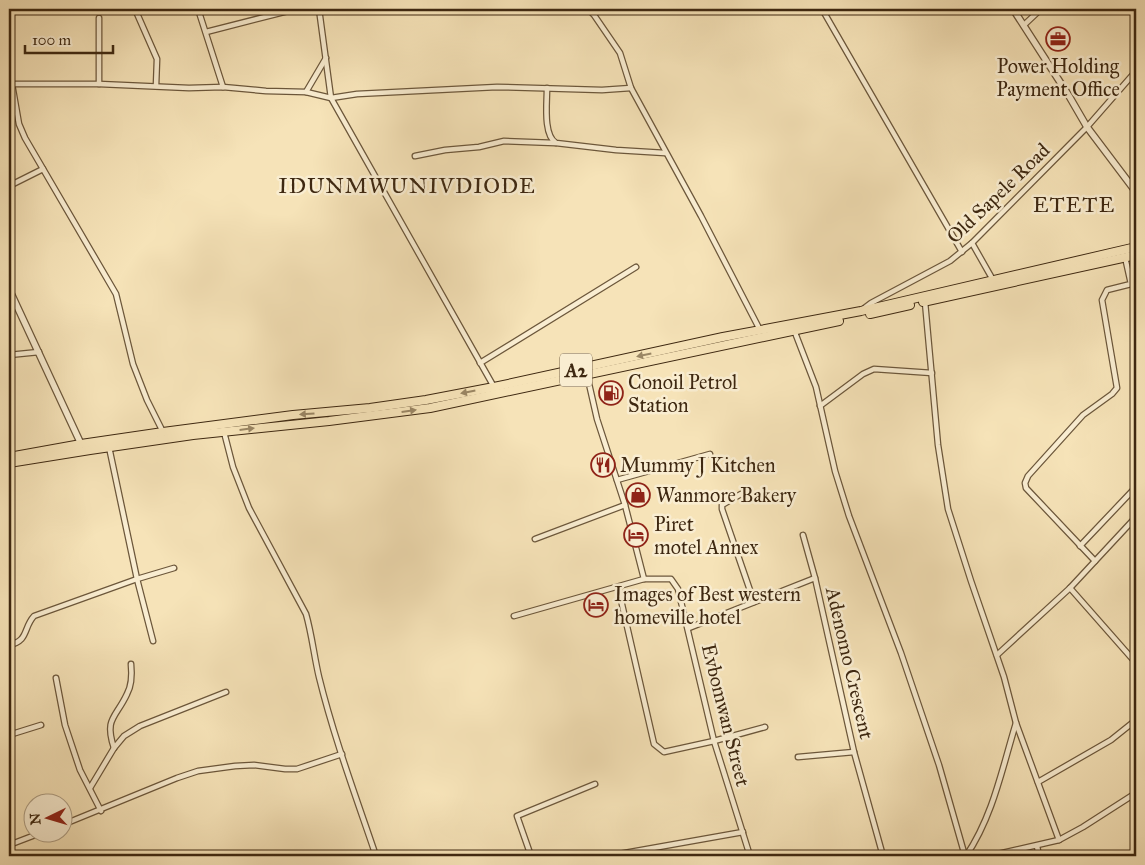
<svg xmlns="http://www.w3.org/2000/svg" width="1145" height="865" font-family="'IM FELL Great Primer',serif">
<rect width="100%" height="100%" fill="#f6e3b8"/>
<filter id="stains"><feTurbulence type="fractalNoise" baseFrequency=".004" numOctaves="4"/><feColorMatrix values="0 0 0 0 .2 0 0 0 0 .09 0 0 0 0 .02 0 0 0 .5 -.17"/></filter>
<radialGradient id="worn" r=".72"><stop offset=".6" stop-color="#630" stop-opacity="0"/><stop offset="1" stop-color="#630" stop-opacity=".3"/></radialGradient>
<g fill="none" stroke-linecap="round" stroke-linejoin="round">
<g stroke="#6c573b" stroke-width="7">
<g id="minor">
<path d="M135 9 157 59 156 86"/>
<path d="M198 9 223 87"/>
<path d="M319 9 331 98 494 387"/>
<path d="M588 9 594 15 620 53 631 88 701 216 760 330"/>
<path d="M822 9 962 252"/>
<path d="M99 18V84"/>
<path d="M1024 25 1041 9"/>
<path d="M206 32 296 9"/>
<path d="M9 84H99L189 88 223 87 266 91 306 92 331 98 357 94 497 87 602 90 631 88"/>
<path d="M12 84 19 124 25 138 116 294 133 364 147 400 163 432"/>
<path d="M547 88C547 103 543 135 556 143L616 150 665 153"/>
<path d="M306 92 326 58"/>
<path d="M415 156 445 150 479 147 504 141 555 143"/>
<path d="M9 186 43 169"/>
<path d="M972 243 993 280"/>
<path d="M925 302 938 445 948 509 971 581 1004 677 1016 723 1059 840"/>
<path d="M863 309 871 303 950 261 972 243 1087 127 1136 71"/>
<path d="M794 330 816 387 835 471 849 516 901 653 939 765 965 856"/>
<path d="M9 355 39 352"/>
<path d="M480 363 636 267"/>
<path d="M587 375 597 419 625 505 644 579"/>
<path d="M820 406 863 374 874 369 932 373"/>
<path d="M224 432 233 467 249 508 306 614C312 635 314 656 319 677 334 738 356 797 376 856"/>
<path d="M109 447 137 579 153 641"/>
<path d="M617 480 710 454"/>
<path d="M741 494 722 505V509L754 602"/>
<path d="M803 535 815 578"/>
<path d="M535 539 625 505"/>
<path d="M1080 546 1136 487"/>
<path d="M1095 561 1026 488 1025 483 1028 476 1083 415 1112 394 1117 388 1102 300 1107 290 1131 284 1125 257"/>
<path d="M618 587 654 744 664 752 714 741 765 727"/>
<path d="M1070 588 1136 663"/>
<path d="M514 616 644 579H671L678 589 714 741 750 856"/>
<path d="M689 628 815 578 854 752 883 856"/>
<path d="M9 645C29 641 23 628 34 616L137 579 174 568"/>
<path d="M997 655 1070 588 1136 517"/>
<path d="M56 678 65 725 80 770 101 811"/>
<path d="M9 735 41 725"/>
<path d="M114 748C104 718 116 718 127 694 132 685 132 674 131 664"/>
<path d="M798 757 854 752"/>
<path d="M1038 782 1111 740 1136 720"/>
<path d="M90 788 114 748 124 736 140 726 226 692"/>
<path d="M62 825 177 778 198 771 235 766 254 765 285 769H297L342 754"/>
<path d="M9 845 43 832"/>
<path d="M1037 846 1039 856"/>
<path d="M619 854 743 832"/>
<path d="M531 856 517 816 595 784"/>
<path d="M966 856C993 816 1002 769 1016 723"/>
<path d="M989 856 1059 840 1083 827 1136 793"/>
</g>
</g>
<g stroke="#6c573b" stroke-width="8">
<g id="tertiary">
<path d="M1013 9 1069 96 1087 127 1136 192"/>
<path d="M9 289 81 444"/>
</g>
</g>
<g stroke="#3e2811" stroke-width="10">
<g id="trunk">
<path d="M923 302 1136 255"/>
<path d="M870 314 910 305"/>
<path d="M9 457 81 444 163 432 293 415 370 408 426 400 494 387 723 337 861 311 1136 247"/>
<path d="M9 463 90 450 193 435 329 421 430 408 839 321"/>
</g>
</g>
<use href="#minor" stroke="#f9edd1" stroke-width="4.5"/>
<use href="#tertiary" stroke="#f9edd1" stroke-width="5.5"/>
<use href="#trunk" stroke="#f6e3b8" stroke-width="8"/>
</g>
<defs><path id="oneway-solid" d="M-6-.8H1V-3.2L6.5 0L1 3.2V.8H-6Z" transform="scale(1.25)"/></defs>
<g fill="#9a8664">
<use href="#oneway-solid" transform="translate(644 355) rotate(168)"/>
<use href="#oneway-solid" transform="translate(468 392) rotate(169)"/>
<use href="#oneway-solid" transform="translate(409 411) rotate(-8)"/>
<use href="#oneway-solid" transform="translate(307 414) rotate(176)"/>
<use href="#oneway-solid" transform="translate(247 429) rotate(-7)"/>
</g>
<defs>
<g id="office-ring" transform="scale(1.25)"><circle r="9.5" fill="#f9edd1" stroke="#8f2418" stroke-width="1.5"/><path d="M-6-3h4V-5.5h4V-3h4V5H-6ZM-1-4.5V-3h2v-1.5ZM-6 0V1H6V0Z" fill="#8f2418"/></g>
<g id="fuel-ring" transform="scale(1.25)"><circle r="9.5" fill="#f9edd1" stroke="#8f2418" stroke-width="1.5"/><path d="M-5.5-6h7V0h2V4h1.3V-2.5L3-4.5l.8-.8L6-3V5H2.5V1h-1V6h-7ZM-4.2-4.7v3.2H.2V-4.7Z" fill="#8f2418"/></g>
<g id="restaurant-ring" transform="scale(1.25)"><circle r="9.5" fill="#f9edd1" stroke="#8f2418" stroke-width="1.5"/><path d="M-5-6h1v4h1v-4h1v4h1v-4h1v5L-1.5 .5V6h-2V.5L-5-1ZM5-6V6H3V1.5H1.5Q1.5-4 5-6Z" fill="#8f2418"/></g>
<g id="shop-ring" transform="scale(1.25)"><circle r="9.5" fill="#f9edd1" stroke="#8f2418" stroke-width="1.5"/><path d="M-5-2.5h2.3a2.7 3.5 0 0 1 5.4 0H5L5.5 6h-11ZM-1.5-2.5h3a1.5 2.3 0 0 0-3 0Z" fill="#8f2418"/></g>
<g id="hotel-ring" transform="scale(1.25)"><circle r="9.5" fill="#f9edd1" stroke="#8f2418" stroke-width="1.5"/><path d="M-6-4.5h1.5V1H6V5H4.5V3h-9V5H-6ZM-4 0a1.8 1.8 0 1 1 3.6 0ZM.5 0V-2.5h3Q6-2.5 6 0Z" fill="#8f2418"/></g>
</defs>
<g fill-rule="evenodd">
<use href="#office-ring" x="1058" y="39"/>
<use href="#fuel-ring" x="611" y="393"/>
<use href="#restaurant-ring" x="603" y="465"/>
<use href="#shop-ring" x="638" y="495"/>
<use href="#hotel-ring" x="636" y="535"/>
<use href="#hotel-ring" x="596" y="605"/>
</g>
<g text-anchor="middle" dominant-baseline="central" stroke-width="5" stroke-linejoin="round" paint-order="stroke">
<rect fill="#f9edd1" stroke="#76634b" stroke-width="1" x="560" y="353.5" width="32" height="33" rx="4"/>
<g font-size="19" font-weight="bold" fill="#3e2811">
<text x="576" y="370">A2</text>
</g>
<g font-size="20" fill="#3e2811" stroke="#f9edd1" text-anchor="start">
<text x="1058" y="66" text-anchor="middle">Power Holding<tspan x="1058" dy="23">Payment Office</tspan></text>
<text x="628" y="382">Conoil Petrol<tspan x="628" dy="23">Station</tspan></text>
<text x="620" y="465">Mummy J Kitchen</text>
<text x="656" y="495">Wanmore Bakery</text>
<text x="654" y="524">Piret<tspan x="654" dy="23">motel Annex</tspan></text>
<text x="614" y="594">Images of Best western<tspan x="614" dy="23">homeville hotel</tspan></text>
</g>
<g font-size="20" fill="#3e2811" stroke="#f9edd1">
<text transform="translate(998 193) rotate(-44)">Old Sapele Road</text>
<text transform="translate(850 663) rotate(77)">Adenomo Crescent</text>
<text transform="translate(726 715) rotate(76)">Evbomwan Street</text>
</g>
<g font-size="22" letter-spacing="1" fill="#3e2811" stroke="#f9edd1">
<text x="407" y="185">IDUNMWUNIVDIODE</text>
<text x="1074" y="204">ETETE</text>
</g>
</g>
<rect width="1145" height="865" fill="none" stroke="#f6e3b8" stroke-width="30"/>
<rect x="10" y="10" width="1125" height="845" fill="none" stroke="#3e2811" stroke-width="2.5"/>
<rect x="15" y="15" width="1115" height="835" fill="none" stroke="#3e2811"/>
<g transform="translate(48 818) rotate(265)"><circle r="24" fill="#f9edd1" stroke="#ae9e84"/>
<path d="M0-4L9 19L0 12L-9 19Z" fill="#8f2418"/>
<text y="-8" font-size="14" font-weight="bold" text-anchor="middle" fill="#3e2811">N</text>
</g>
<path d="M25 45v8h88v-8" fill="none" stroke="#3e2811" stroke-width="2.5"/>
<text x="32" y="45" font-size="15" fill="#3e2811" stroke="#f9edd1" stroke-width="4" paint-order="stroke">100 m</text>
<rect width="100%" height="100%" filter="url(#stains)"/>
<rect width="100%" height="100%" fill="url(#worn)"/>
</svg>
